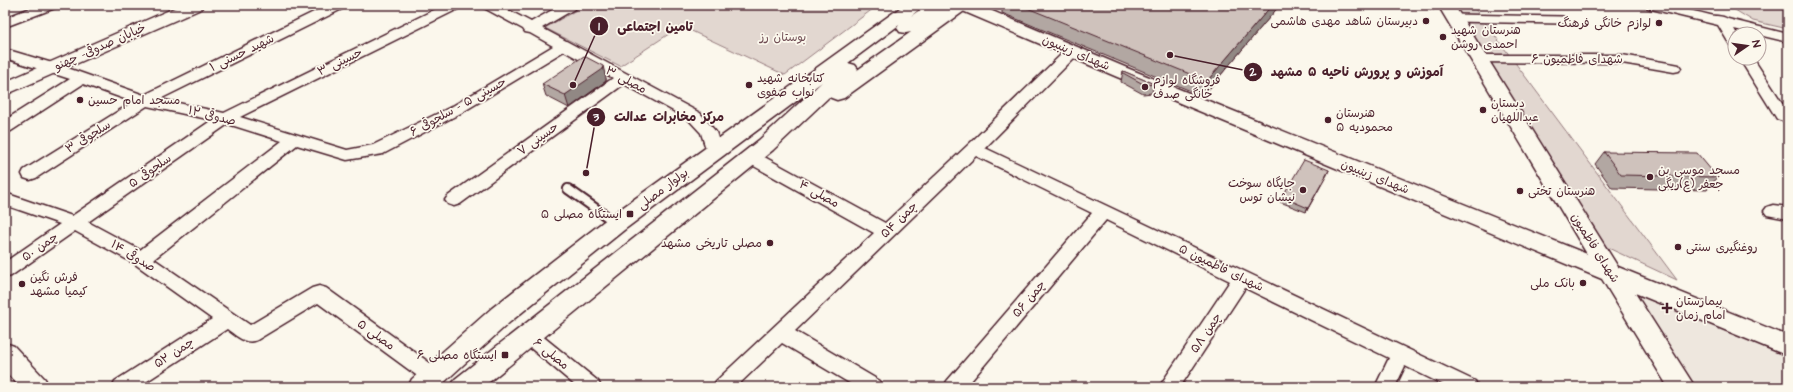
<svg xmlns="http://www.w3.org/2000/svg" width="1793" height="392" font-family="'Architects Daughter','Playpen Sans Arabic',sans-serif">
<rect width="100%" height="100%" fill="#fbf7ec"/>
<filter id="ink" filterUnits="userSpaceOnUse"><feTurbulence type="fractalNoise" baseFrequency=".025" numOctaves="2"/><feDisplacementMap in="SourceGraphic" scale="8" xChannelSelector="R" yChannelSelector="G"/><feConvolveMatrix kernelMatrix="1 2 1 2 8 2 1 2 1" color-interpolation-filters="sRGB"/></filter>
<g filter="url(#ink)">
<path fill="#eee7de" d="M1611 272 1788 345V387H1687Z"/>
<g fill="#e2d7d0" stroke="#967b7e">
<path d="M585 5H878L785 75 681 26 620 66 545 28Z"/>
<path d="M1453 5H1472L1677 280 1604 246Z"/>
<path d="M1727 5H1788V29L1753 21Z"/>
</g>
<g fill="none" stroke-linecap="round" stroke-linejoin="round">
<g stroke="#4a1f2b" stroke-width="10">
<path id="service-far1" d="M1454 18 1562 20"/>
</g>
<g stroke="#4a1f2b" stroke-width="12">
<path id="service" d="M568 189 616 223"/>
</g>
<g stroke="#4a1f2b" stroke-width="3">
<g id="minor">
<path d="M38 5H57L55 8 5 27V18Z"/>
<path d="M328 5H346L344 8 160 99 224 113 444 5H462L460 8 240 117 347 150 373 145 451 107 553 46 530 33 525 32 523 29 484 8 482 5H499L531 22 561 5H578L576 8 542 28 700 113 716 132 722 151 720 155 714 156 708 155 701 133 688 119 624 84 460 204 454 206 448 204 445 200 448 196 613 78 564 51 461 113 383 154 347 160 297 145 154 259 250 325 312 288 319 286 326 288 441 371 444 377 441 383 434 385 427 383 318 303 257 340C245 345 237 336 227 329L138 387H112L115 381 212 319 135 264 75 231 11 276 5 278V262L60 224 5 205V193L72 216 212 120 147 106 36 178 30 180 24 178 22 174 24 170 133 102 83 84 11 131 5 132V120L70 79 5 58V49L59 65 144 95ZM228 124 282 141 140 250 88 222Z"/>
<path d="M1645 5C1670 5 1686 9 1710 15 1717 17 1721 15 1728 19L1788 34V42L1734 29 1737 34H1735V46L1730 45 1718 25 1647 8Z"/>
<path d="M1073 47 1078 48 1080 51 1078 54 985 148 1475 381 1478 387H1448L1405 366 1395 387H1375L1389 358 1245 288 1180 387H1159L1230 281 1106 220 966 387H944L947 381 1092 213 976 156 795 331 880 381 883 387H856L782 343 736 387H713L716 381 874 233 745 161 743 157 745 153 751 152 757 153 885 223 968 145 1068 48Z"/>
<path d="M1479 55H1622L1674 64 1679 65 1681 68 1679 71 1674 72 1622 63 1474 62 1472 59 1474 56Z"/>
<path d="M1739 58H1753L1788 112V120L1783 121 1777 119Z"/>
<path d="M1773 205 1788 207V219L1767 215 1764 211 1767 207Z"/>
<path d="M528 327 535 330 598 381 601 387H577L521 340 518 335 521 330Z"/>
</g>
</g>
<g stroke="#4a1f2b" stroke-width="3">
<g id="tertiary">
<path d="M181 5H203L201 9 5 95V82Z"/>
<path d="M956 5H978L1127 68 1587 254 1438 5H1454L1618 267 1788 336V356L1635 293 1695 387H1668L1602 279 1115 76 958 9Z"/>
</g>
</g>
<g stroke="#4a1f2b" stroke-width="3">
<path id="secondary" d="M5 343 14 346 45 379 49 387H20L5 371Z"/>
</g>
<g stroke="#4a1f2b" stroke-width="3">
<path id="primary" d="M904 5H924L911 16 927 5H948L946 7 950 5H970L967 9 844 98 837 100 829 97 773 150 483 387H451L455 379 759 140 822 82 624 230 510 322 439 387H408L412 379 492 308 608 218ZM899 25 897 28 900 32 906 33 911 32 856 71 858 69 855 65 848 63Z"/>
</g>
<use href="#service-far1" stroke="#fbf7ec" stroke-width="7"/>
<use href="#service" stroke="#fbf7ec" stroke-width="8"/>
<use href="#minor" fill="#fbf7ec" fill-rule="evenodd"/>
<use href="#tertiary" fill="#fbf7ec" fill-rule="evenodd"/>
<use href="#secondary" fill="#fbf7ec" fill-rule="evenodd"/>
<use href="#primary" fill="#fbf7ec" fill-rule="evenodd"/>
</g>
<g fill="#b2a7a2" stroke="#4a1f2b">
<path d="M1002 5H1280L1203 96 1002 13Z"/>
<path d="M1415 5H1436L1434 10Z"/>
<path d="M1123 71 1154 84 1152 93 1143 94 1121 82Z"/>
<path d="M606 78V81L569 108 546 96 542 84Z"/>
<path d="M1604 152 1717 177 1707 190 1612 188 1595 164Z"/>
<path d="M1329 170 1306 212 1280 202 1282 197Z"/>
</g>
<g fill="#918884" stroke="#4a1f2b">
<path d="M1272 5H1280L1203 96 1207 81Z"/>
<path d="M603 66 606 78V81L569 108 565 95Z"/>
<path d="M1329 170 1327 175 1306 212 1308 208Z"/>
</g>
<g fill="#cfc2bc" stroke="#4a1f2b">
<path d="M1020 5H1272L1207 81Z"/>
<path d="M584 56 603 66V69L565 95 542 84Z"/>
<path d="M1123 71 1154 84 1145 85 1123 73Z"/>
<path d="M1604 152 1697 153 1717 177 1621 175Z"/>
<path d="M1304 160 1329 170 1308 208 1282 197Z"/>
</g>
</g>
<g fill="#4a1f2b" stroke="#fbf7ec" stroke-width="1.5">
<circle cx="1426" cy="21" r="4"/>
<circle cx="1659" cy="23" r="4"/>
<circle cx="1443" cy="37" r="4"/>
<circle cx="749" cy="85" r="4"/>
<circle cx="1145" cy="87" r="4"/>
<circle cx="80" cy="100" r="4"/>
<circle cx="1483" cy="110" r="4"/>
<circle cx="1328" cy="120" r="4"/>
<circle cx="1650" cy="177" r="4"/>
<circle cx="1303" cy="190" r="4"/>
<circle cx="1520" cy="191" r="4"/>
<rect x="626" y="210" width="8" height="8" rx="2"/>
<circle cx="770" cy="243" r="4"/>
<circle cx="1678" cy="247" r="4"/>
<circle cx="1583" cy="283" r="4"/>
<circle cx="22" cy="284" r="4"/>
<path d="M1665 302h4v4h4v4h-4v4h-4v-4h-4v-4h4z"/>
<rect x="501" y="351" width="8" height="8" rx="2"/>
</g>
<g text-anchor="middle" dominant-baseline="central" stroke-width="3.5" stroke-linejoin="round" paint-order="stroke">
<g font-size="12" fill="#4a1f2b" stroke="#fbf7ec" text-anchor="start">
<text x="1418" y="21" text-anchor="end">دبیرستان شاهد مهدی هاشمی</text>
<text x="1651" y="23" text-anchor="end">لوازم خانگی فرهنگ</text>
<text x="1451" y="30">هنرستان شهید<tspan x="1451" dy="14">احمدی روشن</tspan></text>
<text x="757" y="78">کتابخانه شهید<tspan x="757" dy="14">نواب صفوی</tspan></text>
<text x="1153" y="80">فروشگاه لوازم<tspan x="1153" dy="14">خانگی صدف</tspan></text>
<text x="88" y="100">مسجد امام حسین</text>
<text x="1491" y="103">دبستان<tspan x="1491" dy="14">عبداللهیان</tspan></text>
<text x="1336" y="113">هنرستان<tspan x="1336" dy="14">محمودیه ۵</tspan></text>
<text x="1658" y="170">مسجد موسی بن<tspan x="1658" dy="14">جعفر (ع)ریگی</tspan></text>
<text x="1295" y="183" text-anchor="end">جایگاه سوخت<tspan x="1295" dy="14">نیشان توس</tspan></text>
<text x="1528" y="191">هنرستان تختی</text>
<text x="622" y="214" text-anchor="end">ایستگاه مصلی ۵</text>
<text x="762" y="243" text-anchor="end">مصلی تاریخی مشهد</text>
<text x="1686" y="247">روغنگیری سنتی</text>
<text x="30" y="277">فرش نگین<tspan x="30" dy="14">کیمیا مشهد</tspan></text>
<text x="1575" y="283" text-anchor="end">بانک ملی</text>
<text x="1676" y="301">بیمارستان<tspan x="1676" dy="14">امام زمان</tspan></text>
<text x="497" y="355" text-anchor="end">ایستگاه مصلی ۶</text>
</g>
<g font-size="12" fill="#704d54" stroke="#fbf7ec">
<text x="783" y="37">بوستان رز</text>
</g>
<g font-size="12" fill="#4a1f2b" stroke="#fbf7ec">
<text transform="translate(100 47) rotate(-24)">خیابان صدوقی- چهنو</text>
<text transform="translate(242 53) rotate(-26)">شهید حسنی ۱</text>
<text transform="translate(1076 53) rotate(23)">شهدای زینبیون</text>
<text x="1577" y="59">شهدای فاطمیون ۶</text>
<text transform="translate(340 62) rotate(-26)">حسینی ۳</text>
<text transform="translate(626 80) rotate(28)">مصلی ۳</text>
<text transform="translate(458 107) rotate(-29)">حسینی ۵ - سلجوقی ۶</text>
<text transform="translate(212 116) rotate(14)">صدوقی ۱۲</text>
<text transform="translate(88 137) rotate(-32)">سلجوقی ۳</text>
<text transform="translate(538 139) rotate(-36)">حسینی ۷</text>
<text transform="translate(150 171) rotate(-35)">سلجوقی ۵</text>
<text transform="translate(1375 177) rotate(22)">شهدای زینبیون</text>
<text transform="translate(663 189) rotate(-37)">بولوار مصلی</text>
<text transform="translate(819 194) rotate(29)">مصلی ۴</text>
<text transform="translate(899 220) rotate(-44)">چمن ۵۴</text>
<text transform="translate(40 247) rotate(-35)">چمن ۵۰</text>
<text transform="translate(1595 248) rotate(58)">شهدای فاطمیون</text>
<text transform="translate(133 256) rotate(31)">صدوقی ۱۴</text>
<text transform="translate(1221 268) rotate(26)">شهدای فاطمیون ۵</text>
<text transform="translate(1029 299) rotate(-50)">چمن ۵۶</text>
<text transform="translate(1206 333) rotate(-56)">چمن ۵۸</text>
<text transform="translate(376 335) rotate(36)">مصلی ۵</text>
<text transform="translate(174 353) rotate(-33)">چمن ۵۲</text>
<text transform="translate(551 354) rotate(39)">مصلی ۶</text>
</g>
</g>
<path fill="none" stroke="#4a1f2b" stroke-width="1.5" d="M573 85L599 26M1170 55L1253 72M586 173L596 117"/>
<g fill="#4a1f2b" stroke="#fbf7ec" stroke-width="1.5">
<circle cx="573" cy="85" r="4"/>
<circle cx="1170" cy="55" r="4"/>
<circle cx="586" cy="173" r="4"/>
<circle cx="599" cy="26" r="10"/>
<circle cx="1253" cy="72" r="10"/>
<circle cx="596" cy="117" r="10"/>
</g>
<g font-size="12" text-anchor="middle" font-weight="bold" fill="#fff">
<text x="599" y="30">1</text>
<text x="1253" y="76">2</text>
<text x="596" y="121">3</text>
</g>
<g font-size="13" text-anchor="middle" font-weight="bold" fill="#4a1f2b" stroke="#fbf7ec" stroke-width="3.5" stroke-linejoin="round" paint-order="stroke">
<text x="655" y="31">تامین اجتماعی</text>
<text x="1357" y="76">آموزش و پرورش ناحیه ۵ مشهد</text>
<text x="669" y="121">مرکز مخابرات عدالت</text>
</g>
<rect width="1793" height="392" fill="none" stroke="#fbf7ec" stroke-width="20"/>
<rect x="10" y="10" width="1773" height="372" fill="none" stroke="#4a1f2b" stroke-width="1.5" filter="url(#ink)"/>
<g transform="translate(1747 46) rotate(77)"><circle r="19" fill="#fbf7ec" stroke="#b4a19f"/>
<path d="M0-3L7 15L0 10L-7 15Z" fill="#4a1f2b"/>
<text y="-6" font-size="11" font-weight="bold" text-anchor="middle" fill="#4a1f2b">N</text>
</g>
</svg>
